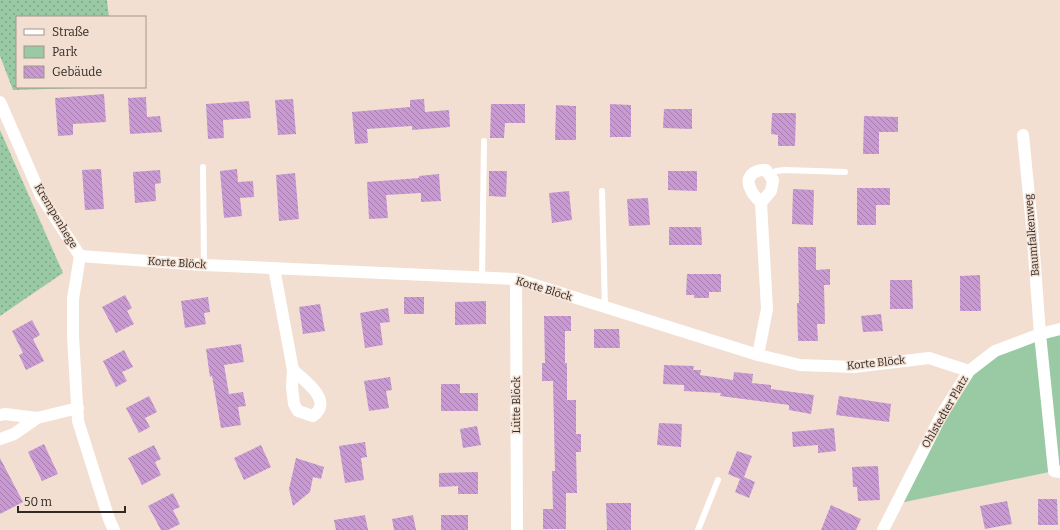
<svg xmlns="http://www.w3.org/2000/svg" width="1060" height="530" font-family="Bitter,serif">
<defs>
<pattern id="grass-dots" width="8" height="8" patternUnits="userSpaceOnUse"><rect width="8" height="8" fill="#99caa4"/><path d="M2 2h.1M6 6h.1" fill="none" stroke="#7da485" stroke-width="1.8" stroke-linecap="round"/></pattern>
<pattern id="building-back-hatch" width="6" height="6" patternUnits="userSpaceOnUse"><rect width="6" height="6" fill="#c999d3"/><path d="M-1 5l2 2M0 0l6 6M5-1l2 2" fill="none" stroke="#a47dab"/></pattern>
</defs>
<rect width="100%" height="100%" fill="#f2dfd2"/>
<g fill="url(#grass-dots)">
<path d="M0 0H107L109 17H17V87H113L13 90 0 56Z"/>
<path d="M0 130 63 273 0 316Z"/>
</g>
<path fill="#99caa4" d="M1060 329V472L1054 471 895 504 969 371 995 351Z"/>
<g fill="url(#building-back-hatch)">
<path d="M104 94 106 122 73 124V135L58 136 55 98Z"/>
<path d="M146 97 147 117 160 116 162 132 130 134 128 98Z"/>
<path d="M293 99 296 134 278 135 275 100Z"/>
<path d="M424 99 425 112 449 110 450 127 412 130V126L367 129 368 143 355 144 352 112 410 107V100Z"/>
<path d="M249 101 251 118 223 120 224 138 208 139 206 104Z"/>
<path d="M491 104H525V123H505L504 138H490Z"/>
<path d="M610 104 631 105V137H610Z"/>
<path d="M556 105 576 106V140H555Z"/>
<path d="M664 109H692V129L663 128Z"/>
<path d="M772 113H796L795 146H778V135L771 134Z"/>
<path d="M864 116 898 117V132H879V154H863Z"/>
<path d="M101 169 104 209 85 210 82 170Z"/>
<path d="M237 169 238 182 253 181 254 197 240 198 242 216 224 218 220 171Z"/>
<path d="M160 170 161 183 155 184 156 201 135 203 133 172Z"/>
<path d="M489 171H507L506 197 489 196Z"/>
<path d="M668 171H697V191L668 190Z"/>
<path d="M295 173 299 219 279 221 276 175Z"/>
<path d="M439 174 441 201 421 202V193L386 195 388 218 369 219 367 182 419 178V176Z"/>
<path d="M857 188H890V205H876V225H857Z"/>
<path d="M793 189 814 190 813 225 792 224Z"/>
<path d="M569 191 572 220 552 223 549 193Z"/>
<path d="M648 198 650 225 629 226 627 199Z"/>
<path d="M669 227H701L702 245H669Z"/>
<path d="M798 247H816V270L830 269V285H824L825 324H817L818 341H798L797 303H799Z"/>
<path d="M687 274H721V292H709V298H694V295H686Z"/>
<path d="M980 275 981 311H960V276Z"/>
<path d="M890 280H912L913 309H890Z"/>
<path d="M125 295 132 308 127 311 134 324 116 333 102 307Z"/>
<path d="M208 297 210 312 204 313 206 324 185 328 181 301Z"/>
<rect x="404" y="297" width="20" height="17"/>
<path d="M486 301V324L455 325V302Z"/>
<path d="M320 304 325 331 303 334 299 307Z"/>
<path d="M388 308 390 322 380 323 383 345 365 348 360 313Z"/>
<path d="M881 314 883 331 863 332 861 316Z"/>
<path d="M544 316H571V331H565V363H567V400H576V434H581V452H576L577 493H566V529H543V509H553L552 471H555L553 381H542V363H545Z"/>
<path d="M32 320 40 335 33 339 44 361 26 370 19 355 23 353 12 331Z"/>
<path d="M594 329H619L620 348H594Z"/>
<path d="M241 344 244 362 224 365 229 394 243 392 246 406 238 407 241 425 221 428 212 376 210 377 206 349Z"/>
<path d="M124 350 133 367 122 372 127 381 116 387 103 361Z"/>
<path d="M664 365 694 366 693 370H701L700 375 733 380 734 372 753 374 752 383 771 385V389L814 395 811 414 789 410V405L720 396 721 393 684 391V385L663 384Z"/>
<path d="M390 377 392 390 386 391 389 408 369 411 364 381Z"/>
<path d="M441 384H460V393H478V411H441Z"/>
<path d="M149 396 157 412 145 418 150 427 139 433 126 408Z"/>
<path d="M839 396 891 404 889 422 836 415Z"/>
<path d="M659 423 682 424 681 447 657 445Z"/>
<path d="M477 426 481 445 463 448 460 429Z"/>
<path d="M834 428 836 451 818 453V445L793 447 792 432Z"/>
<path d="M365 442 367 457 361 458 364 480 345 483 339 446Z"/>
<path d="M44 444 58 474 42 481 28 452Z"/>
<path d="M154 445 161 459 155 462 161 475 142 485 128 458Z"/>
<path d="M261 445 271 467 244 480 234 458Z"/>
<path d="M737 451 752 456 744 477 755 482 749 498 735 492 740 479 728 474Z"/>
<path d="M0 458 23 502 0 514Z"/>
<path d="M296 458 324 467 321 479 313 477 310 492 293 506 289 489Z"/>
<path d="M878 466 880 500 858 501 857 487H853L852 467Z"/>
<path d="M478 472V494H458V486L439 487V473Z"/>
<path d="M173 493 180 507 173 510 180 524 168 530H161L148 506Z"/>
<path d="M1038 499H1057L1058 525H1038Z"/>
<path d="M1007 501 1012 524 985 529 980 506Z"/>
<path d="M606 503H631V530H607Z"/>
<path d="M831 505 861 519 856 530H821Z"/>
<path d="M365 515 368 530H336L334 520Z"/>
<path d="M413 515 416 530H394L392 519Z"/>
<rect x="441" y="515" width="27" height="15"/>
</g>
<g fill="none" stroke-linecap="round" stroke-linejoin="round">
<g stroke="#fff" stroke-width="6">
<path d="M203 167 204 265"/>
<path d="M771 175 776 171 785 170 845 172"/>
<path d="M602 191 605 308"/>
<path d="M482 278 484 141"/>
<path d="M698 530 718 480"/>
</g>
<g stroke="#fff" stroke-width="12">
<path d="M0 102 41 196 80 256 73 299V336L78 421 109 519 114 530"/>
<path d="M1023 135 1032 226 1040 334 1054 471 1060 472"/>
<path d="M80 256 204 265 516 279 758 355 800 365 854 367 929 358 969 371"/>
<path d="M274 268 293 370 292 387 294 404 298 411 313 416C334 401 305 381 293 370"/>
<path d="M516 279 517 530"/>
<path d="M758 355 767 309 761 203 771 191 773 180 766 170C754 169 744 177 751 190 753 195 758 199 761 203"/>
<path d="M0 415 5 414 37 418"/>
<path d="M0 439 14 434 37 418 78 408"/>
<path d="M883 530 942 414 969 371 995 351 1040 334 1060 329"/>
</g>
</g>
<g text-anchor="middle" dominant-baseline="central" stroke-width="3" stroke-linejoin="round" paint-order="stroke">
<g font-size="11" fill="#302924" stroke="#f2dfd2">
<text transform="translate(56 216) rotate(59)">Krempenhege</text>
<text transform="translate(1032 235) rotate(-95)">Baumfalkenweg</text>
<text transform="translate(177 263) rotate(4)">Korte Blöck</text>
<text transform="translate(544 289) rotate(17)">Korte Blöck</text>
<text transform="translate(876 363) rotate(-6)">Korte Blöck</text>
<text transform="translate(516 405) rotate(-90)">Lütte Blöck</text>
<text transform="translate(945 412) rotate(-60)">Ohlstedter Platz</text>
</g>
</g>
<rect x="16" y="16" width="130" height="72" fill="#f2dfd2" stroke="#a4968c"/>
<rect x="24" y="29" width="20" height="6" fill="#ffffff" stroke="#a4968c"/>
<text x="52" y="36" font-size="12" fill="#302924">Straße</text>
<rect x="24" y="46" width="20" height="12" fill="#99caa4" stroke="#a4968c"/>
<text x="52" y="56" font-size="12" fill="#302924">Park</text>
<rect x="24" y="66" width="20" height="12" fill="url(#building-back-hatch)" stroke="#a4968c"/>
<text x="52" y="76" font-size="12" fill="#302924">Gebäude</text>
<path d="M18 506v6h107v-6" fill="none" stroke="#302924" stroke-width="2"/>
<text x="24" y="506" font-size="12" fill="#302924" stroke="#f2dfd2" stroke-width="3" paint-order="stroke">50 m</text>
</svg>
